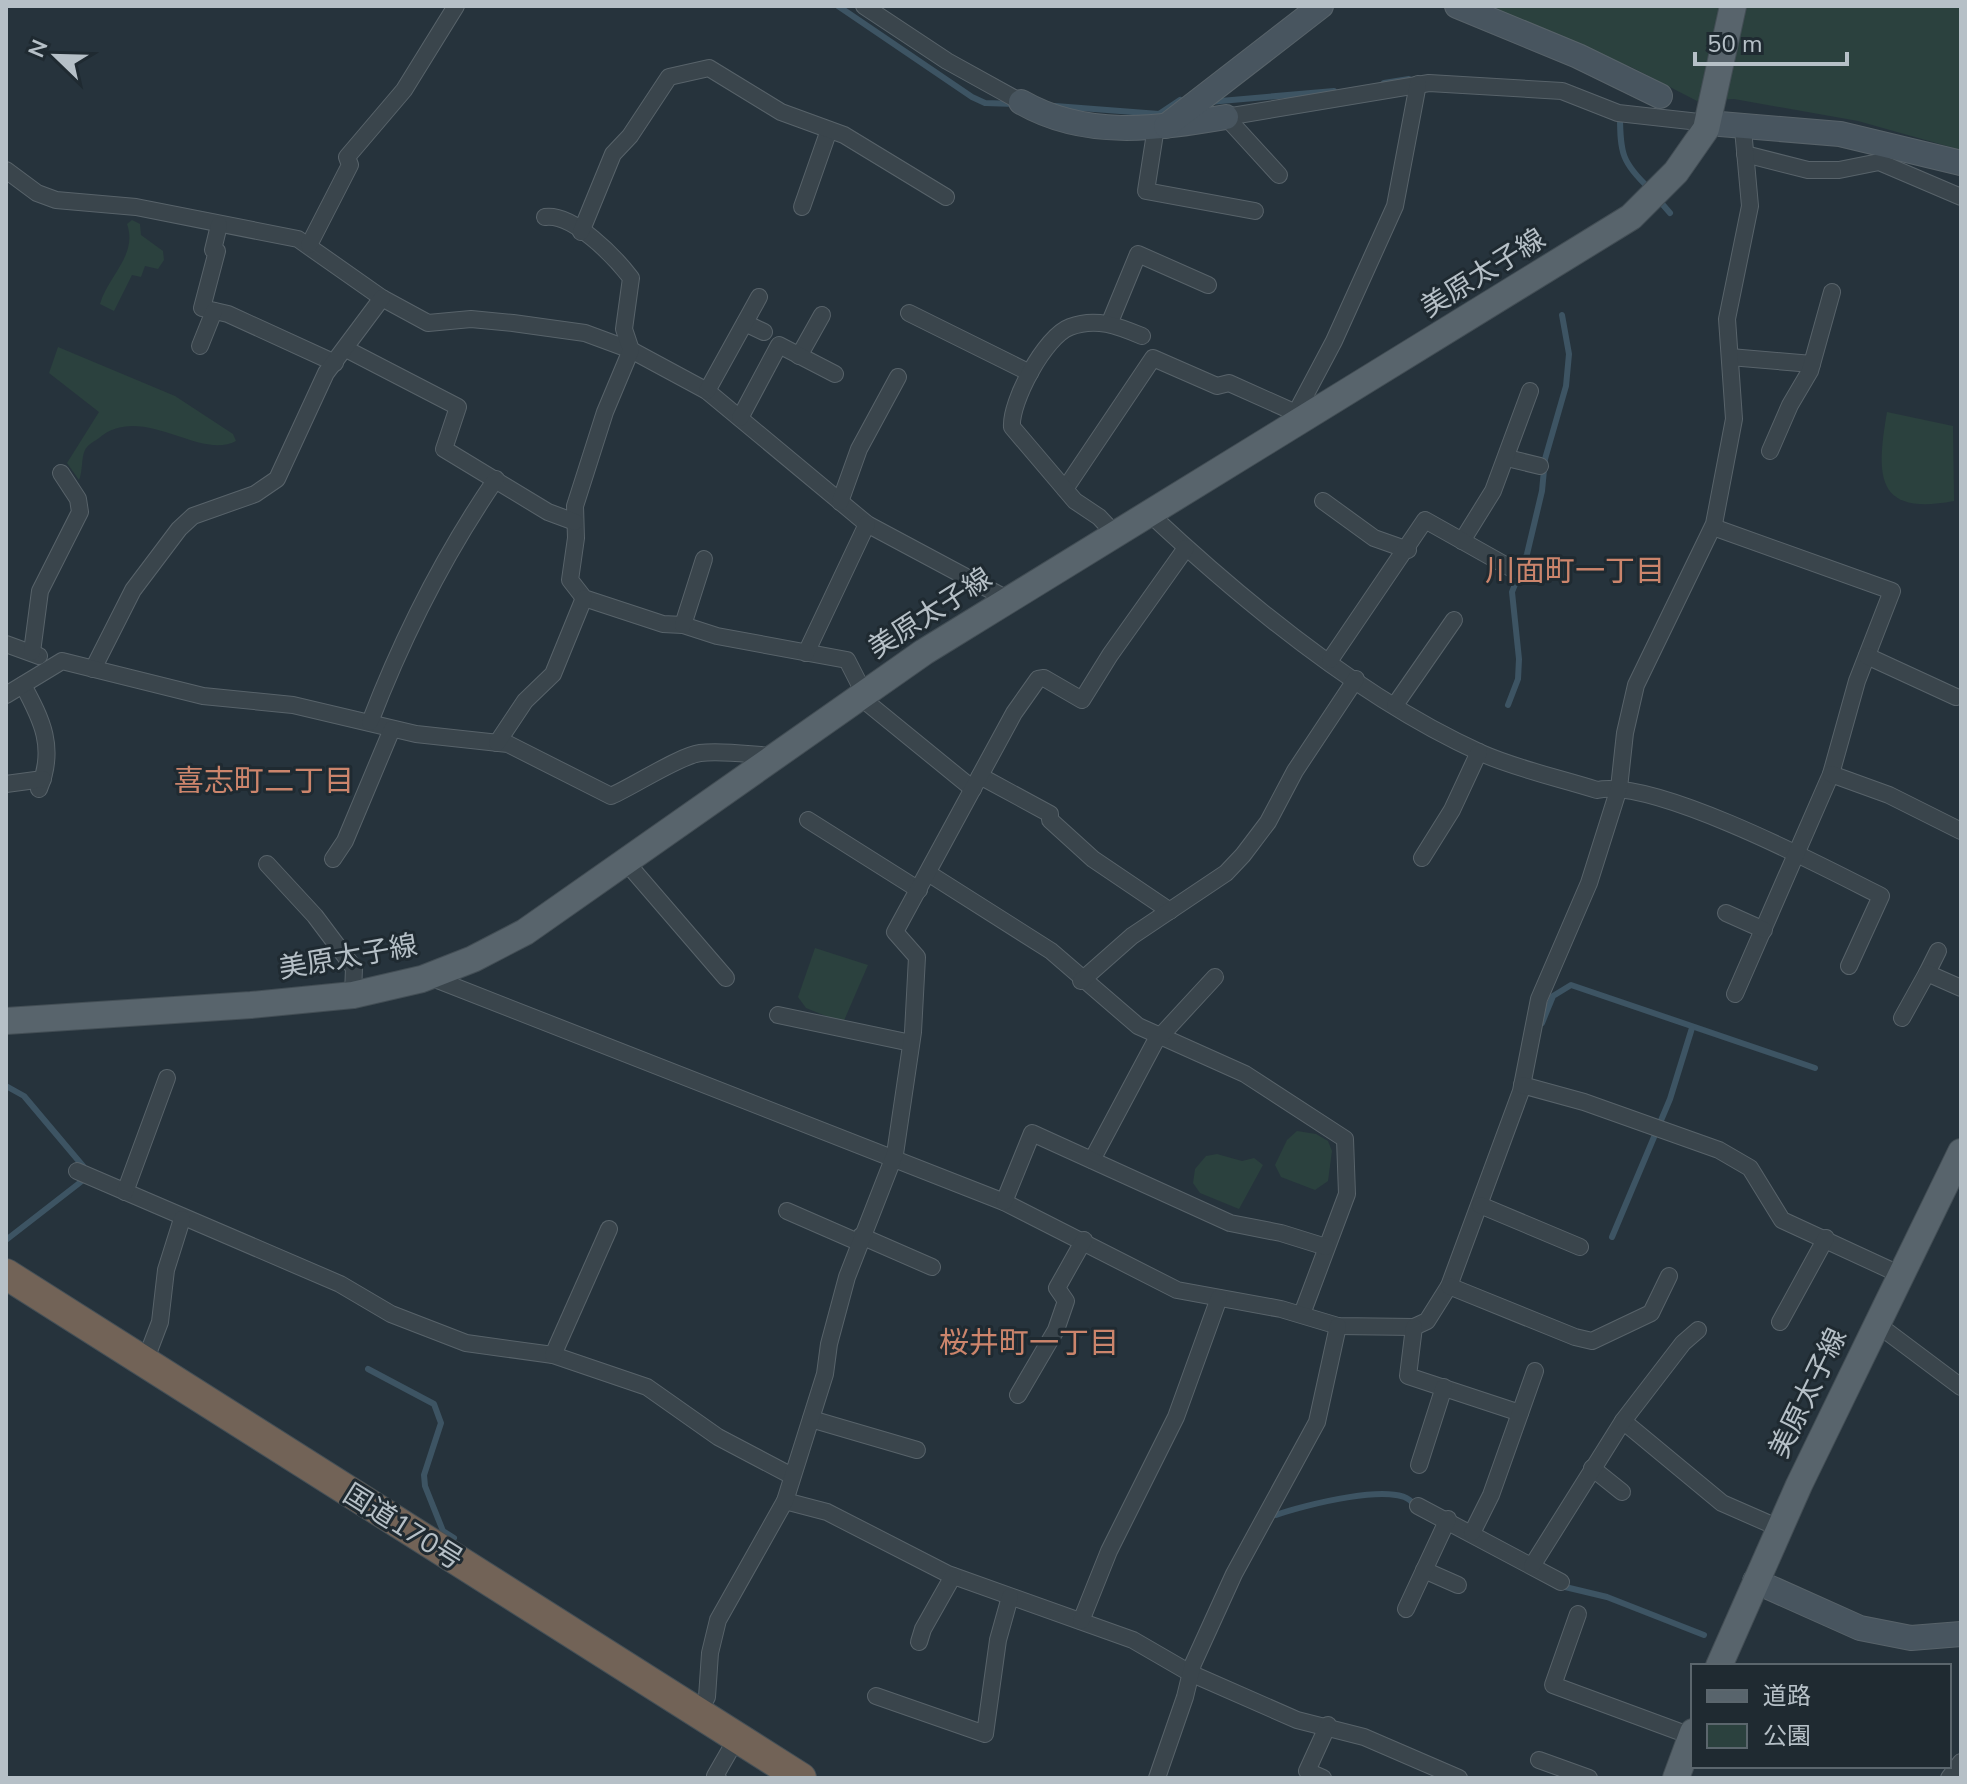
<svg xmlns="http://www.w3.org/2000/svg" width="1967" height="1784" font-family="'Nunito Sans','Noto Sans JP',sans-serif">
<rect width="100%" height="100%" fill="#26333c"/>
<g fill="#2b413e">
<path d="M1469 6H1961V150L1858 121 1734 99 1697 101 1631 67Z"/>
<path d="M132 220 140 224 141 235 163 251 164 260 158 269 145 266 141 277 132 275 114 311 100 304C108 276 138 255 127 224Z"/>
<path d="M58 347 175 396 233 434 236 441C199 461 142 402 99 438 95 441 87 445 85 450 81 458 83 471 79 480L67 463 99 412 49 373Z"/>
<path d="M1887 412 1953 426 1954 501C1875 516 1876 476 1887 412Z"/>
<path d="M815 948 868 965 843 1023 806 1008 798 997Z"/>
<path d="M1297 1131 1316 1134 1328 1141 1332 1151 1328 1181 1315 1190 1281 1177 1275 1165 1287 1140Z"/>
<path d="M1217 1154 1242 1161 1254 1158 1263 1165 1239 1209 1200 1193 1193 1183 1195 1169 1206 1156Z"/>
</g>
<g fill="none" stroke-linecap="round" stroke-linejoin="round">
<g stroke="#3d5463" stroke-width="6">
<path d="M838 6 972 97 985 103 1016 104"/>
<path d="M1384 83 1409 79"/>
<path d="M1209 102 1334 91"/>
<path d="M1055 106 1159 114 1180 100"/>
<path d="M1620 115C1620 153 1622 163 1650 189"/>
<path d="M1657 198 1670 213"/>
<path d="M1508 705 1518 679 1519 659 1512 592 1527 554 1542 491 1545 459 1566 386 1569 354 1562 315"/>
<path d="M1542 1023 1553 996 1571 985 1815 1068"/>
<path d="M6 1086 24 1096 83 1166"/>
<path d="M1612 1237 1670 1099 1692 1028"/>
<path d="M6 1240 82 1181"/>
<path d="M368 1369 434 1404 441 1423 424 1475 425 1486 443 1531 454 1538"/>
<path d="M1276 1515C1301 1506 1400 1480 1413 1504"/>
<path d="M1561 1586 1607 1597 1704 1635"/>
</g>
<g stroke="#58636a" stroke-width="18">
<g id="street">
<path d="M864 6 947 61 1021 102"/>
<path d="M1226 117 1429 83 1562 91 1618 113 1708 123"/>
<path d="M1226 117 1279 175"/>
<path d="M1156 127 1146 191 1255 211"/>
<path d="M1745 154 1808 170H1839L1879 162 1961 197"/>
<path d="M6 170 37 193 56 200 136 207 298 239 382 298 428 323 471 319 513 323 585 333 631 350 707 391 867 524 1009 600"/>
<path d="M802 207 829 130"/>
<path d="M545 217C573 213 615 257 631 278L624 329 631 350 605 412 575 506 576 538 570 580 584 598 663 624 683 625 717 636 847 660 870 705 973 789"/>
<path d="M219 225 213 250 217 251 202 308 228 314 335 363"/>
<path d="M581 232 613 154 630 136 669 77 709 68 781 112 844 135 946 197"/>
<path d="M309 245 350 165 347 157 404 90 456 6"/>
<path d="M909 313 1030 373"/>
<path d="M1110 322 1138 254 1208 285"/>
<path d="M745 323 764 332"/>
<path d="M200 346 214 311"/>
<path d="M346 349 458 407 444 449 548 512 575 522"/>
<path d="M799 356 822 315"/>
<path d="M1730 357 1812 364"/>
<path d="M707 391 759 297"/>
<path d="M740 418 779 345 835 374"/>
<path d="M1290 424 1334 341 1395 206 1418 84"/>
<path d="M1770 451 1790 405 1810 371 1832 292"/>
<path d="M1507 458 1540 466"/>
<path d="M1065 489 1153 358 1217 386 1229 383 1296 413"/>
<path d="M1323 501 1374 538 1408 550"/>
<path d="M840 502 859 449 898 377"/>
<path d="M1150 514C1244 602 1363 700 1481 753 1517 769 1559 778 1597 790 1655 778 1824 867 1881 896L1849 966"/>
<path d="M1713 527 1892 591 1857 681 1831 774 1735 994"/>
<path d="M1116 535 1099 517 1075 501 1012 427C1010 402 1045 336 1070 327 1096 317 1118 326 1142 336"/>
<path d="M1462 541 1493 491 1530 391"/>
<path d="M683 625 704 559"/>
<path d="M6 644 39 656"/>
<path d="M32 652 40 591 80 512 78 499 61 473"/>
<path d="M806 653 867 524"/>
<path d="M1867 656 1956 697"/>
<path d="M1330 660 1425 520 1514 570"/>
<path d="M93 669 133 590 179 529 193 516 255 494 277 479 326 373 382 298"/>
<path d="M23 685C42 720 56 748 39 789"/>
<path d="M6 695 62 661 203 696 293 705 416 734 508 744 611 796C634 786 679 756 700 753 723 750 751 755 774 756"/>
<path d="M1395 705 1454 620"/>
<path d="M370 722C403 636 444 555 496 479"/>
<path d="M497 743 525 701 553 674 584 598"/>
<path d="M1831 774 1889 795 1961 831"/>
<path d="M980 776 1050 814V820L1093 859 1170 911"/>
<path d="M6 784 43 779"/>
<path d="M808 820 919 890"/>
<path d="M1422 858 1452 810 1479 752"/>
<path d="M333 859 345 841 392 729"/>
<path d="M626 862 726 978"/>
<path d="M267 864 315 916 354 968 353 994"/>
<path d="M928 873 1051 951 1138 1026 1245 1074 1345 1139 1347 1194 1302 1314"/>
<path d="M1726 913 1764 930"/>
<path d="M1927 973 1938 951"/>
<path d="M430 977 1004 1202 1177 1290 1281 1309 1338 1326 1414 1327 1427 1321 1449 1286 1521 1091 1539 999 1589 883 1619 788 1625 733 1636 685 1714 524 1734 419 1727 319 1750 206 1743 129"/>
<path d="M1081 981 1132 936 1226 873 1243 855 1268 822 1295 771 1356 679"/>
<path d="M778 1015 911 1043"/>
<path d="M1902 1018 1927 973 1961 988"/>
<path d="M1522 1085 1584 1102 1719 1150 1750 1168 1782 1220 1901 1275"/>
<path d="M1092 1160 1155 1042 1215 977"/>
<path d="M77 1171 340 1284 391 1314 466 1343 553 1355 647 1387 718 1437 792 1476"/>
<path d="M125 1192 167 1078"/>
<path d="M1004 1202 1032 1133 1230 1223 1281 1233 1326 1247"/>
<path d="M1480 1205 1580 1247"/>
<path d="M787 1211 858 1242"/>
<path d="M861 1236 932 1267"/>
<path d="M1449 1286 1575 1337 1592 1341 1651 1313 1669 1276"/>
<path d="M1780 1322 1826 1238"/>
<path d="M1877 1324 1961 1387"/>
<path d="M1414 1327 1408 1376 1520 1413"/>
<path d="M553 1355 609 1229"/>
<path d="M144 1364 160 1322 166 1270 182 1219"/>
<path d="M1018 1395 1056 1330 1066 1301 1057 1288 1084 1240"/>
<path d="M811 1419 917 1450"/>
<path d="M1623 1421 1722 1503 1779 1528"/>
<path d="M1419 1465 1444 1387"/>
<path d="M1592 1468 1622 1492"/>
<path d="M785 1501 827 1512 948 1574 1133 1640 1190 1673 1297 1720 1364 1737 1459 1778"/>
<path d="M1418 1506 1561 1582"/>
<path d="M1472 1533 1491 1495 1535 1371"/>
<path d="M1532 1566 1623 1421 1683 1343 1698 1330"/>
<path d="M1424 1570 1458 1585"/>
<path d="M1406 1609 1448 1519"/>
<path d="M1578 1614 1553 1685 1691 1736"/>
<path d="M1081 1621 1109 1551 1176 1417 1219 1298"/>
<path d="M919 1642 923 1629 953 1576"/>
<path d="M876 1696 985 1734 998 1640 1010 1597"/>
<path d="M698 1712 707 1697 710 1653 718 1620 785 1501 825 1374 829 1344 847 1277 895 1154 913 1032 917 957 895 932 1014 713 1038 679 1044 678 1082 700 1110 655 1186 548"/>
<path d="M1539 1760 1589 1778"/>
<path d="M718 1778 715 1776 738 1736"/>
<path d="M1157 1778 1185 1697 1193 1664 1234 1574 1317 1422 1338 1326"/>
<path d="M1323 1778 1307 1771 1328 1725"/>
<path d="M1949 1778 1961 1762"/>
</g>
</g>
<g stroke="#58636a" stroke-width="26">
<g id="secondary">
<path d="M1457 6 1578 56 1660 96"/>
<path d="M1021 102C1085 139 1156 129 1226 117"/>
<path d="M1708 123 1840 134 1961 163"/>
<path d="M1166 126 1321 6"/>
<path d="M1755 1581 1860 1628 1911 1638 1961 1634"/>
</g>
</g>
<g stroke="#434e55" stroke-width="28">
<g id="primary">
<path d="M6 1021 251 1005 353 995 422 979 473 959 525 932 924 652 1631 217 1676 172 1706 129 1733 6"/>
<path d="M1719 1666 1799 1485 1961 1152"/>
<path d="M1676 1778 1693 1732"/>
</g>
</g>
<g stroke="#455057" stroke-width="32">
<path id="highway" d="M6 1274 801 1778"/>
</g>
<use href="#street" stroke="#3a454c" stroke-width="16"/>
<use href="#secondary" stroke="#48555f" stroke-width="24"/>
<use href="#primary" stroke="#58646c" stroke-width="26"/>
<use href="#highway" stroke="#726357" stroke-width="30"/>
</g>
<g text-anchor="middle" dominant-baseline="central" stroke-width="6" stroke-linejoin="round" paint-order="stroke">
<g font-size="28" fill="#b6c0c7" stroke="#1f2a31">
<text transform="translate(1483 273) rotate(-32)">美原太子線</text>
<text transform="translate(930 613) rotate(-33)">美原太子線</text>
<text transform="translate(348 957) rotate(-10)">美原太子線</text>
<text transform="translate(1808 1393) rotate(-64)">美原太子線</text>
<text transform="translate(403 1527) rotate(32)">国道170号</text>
</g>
<g font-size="30" fill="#cc856c" stroke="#1f2a31">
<text x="1575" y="571">川面町一丁目</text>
<text x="264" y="781">喜志町二丁目</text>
<text x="1029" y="1343">桜井町一丁目</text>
</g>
</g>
<rect width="1967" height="1784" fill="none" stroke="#b6c0c7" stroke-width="16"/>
<rect x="1691" y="1664" width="260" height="104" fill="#1f2a31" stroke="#5b666d" stroke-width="2"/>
<rect x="1707" y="1690" width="40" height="12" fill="#58646c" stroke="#5b666d" stroke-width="2"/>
<text x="1763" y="1704" font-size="24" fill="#b6c0c7">道路</text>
<rect x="1707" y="1724" width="40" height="24" fill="#2b413e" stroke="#5b666d" stroke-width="2"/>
<text x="1763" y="1744" font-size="24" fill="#b6c0c7">公園</text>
<g transform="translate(56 56) rotate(293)" stroke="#1f2a31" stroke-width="6" paint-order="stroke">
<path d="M0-6L14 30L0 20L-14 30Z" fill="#b6c0c7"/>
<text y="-12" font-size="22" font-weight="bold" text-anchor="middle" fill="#b6c0c7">N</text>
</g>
<path d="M1695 52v12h152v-12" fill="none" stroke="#b6c0c7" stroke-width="4"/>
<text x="1707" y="52" font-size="24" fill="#b6c0c7" stroke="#1f2a31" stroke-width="6" paint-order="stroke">50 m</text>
</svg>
